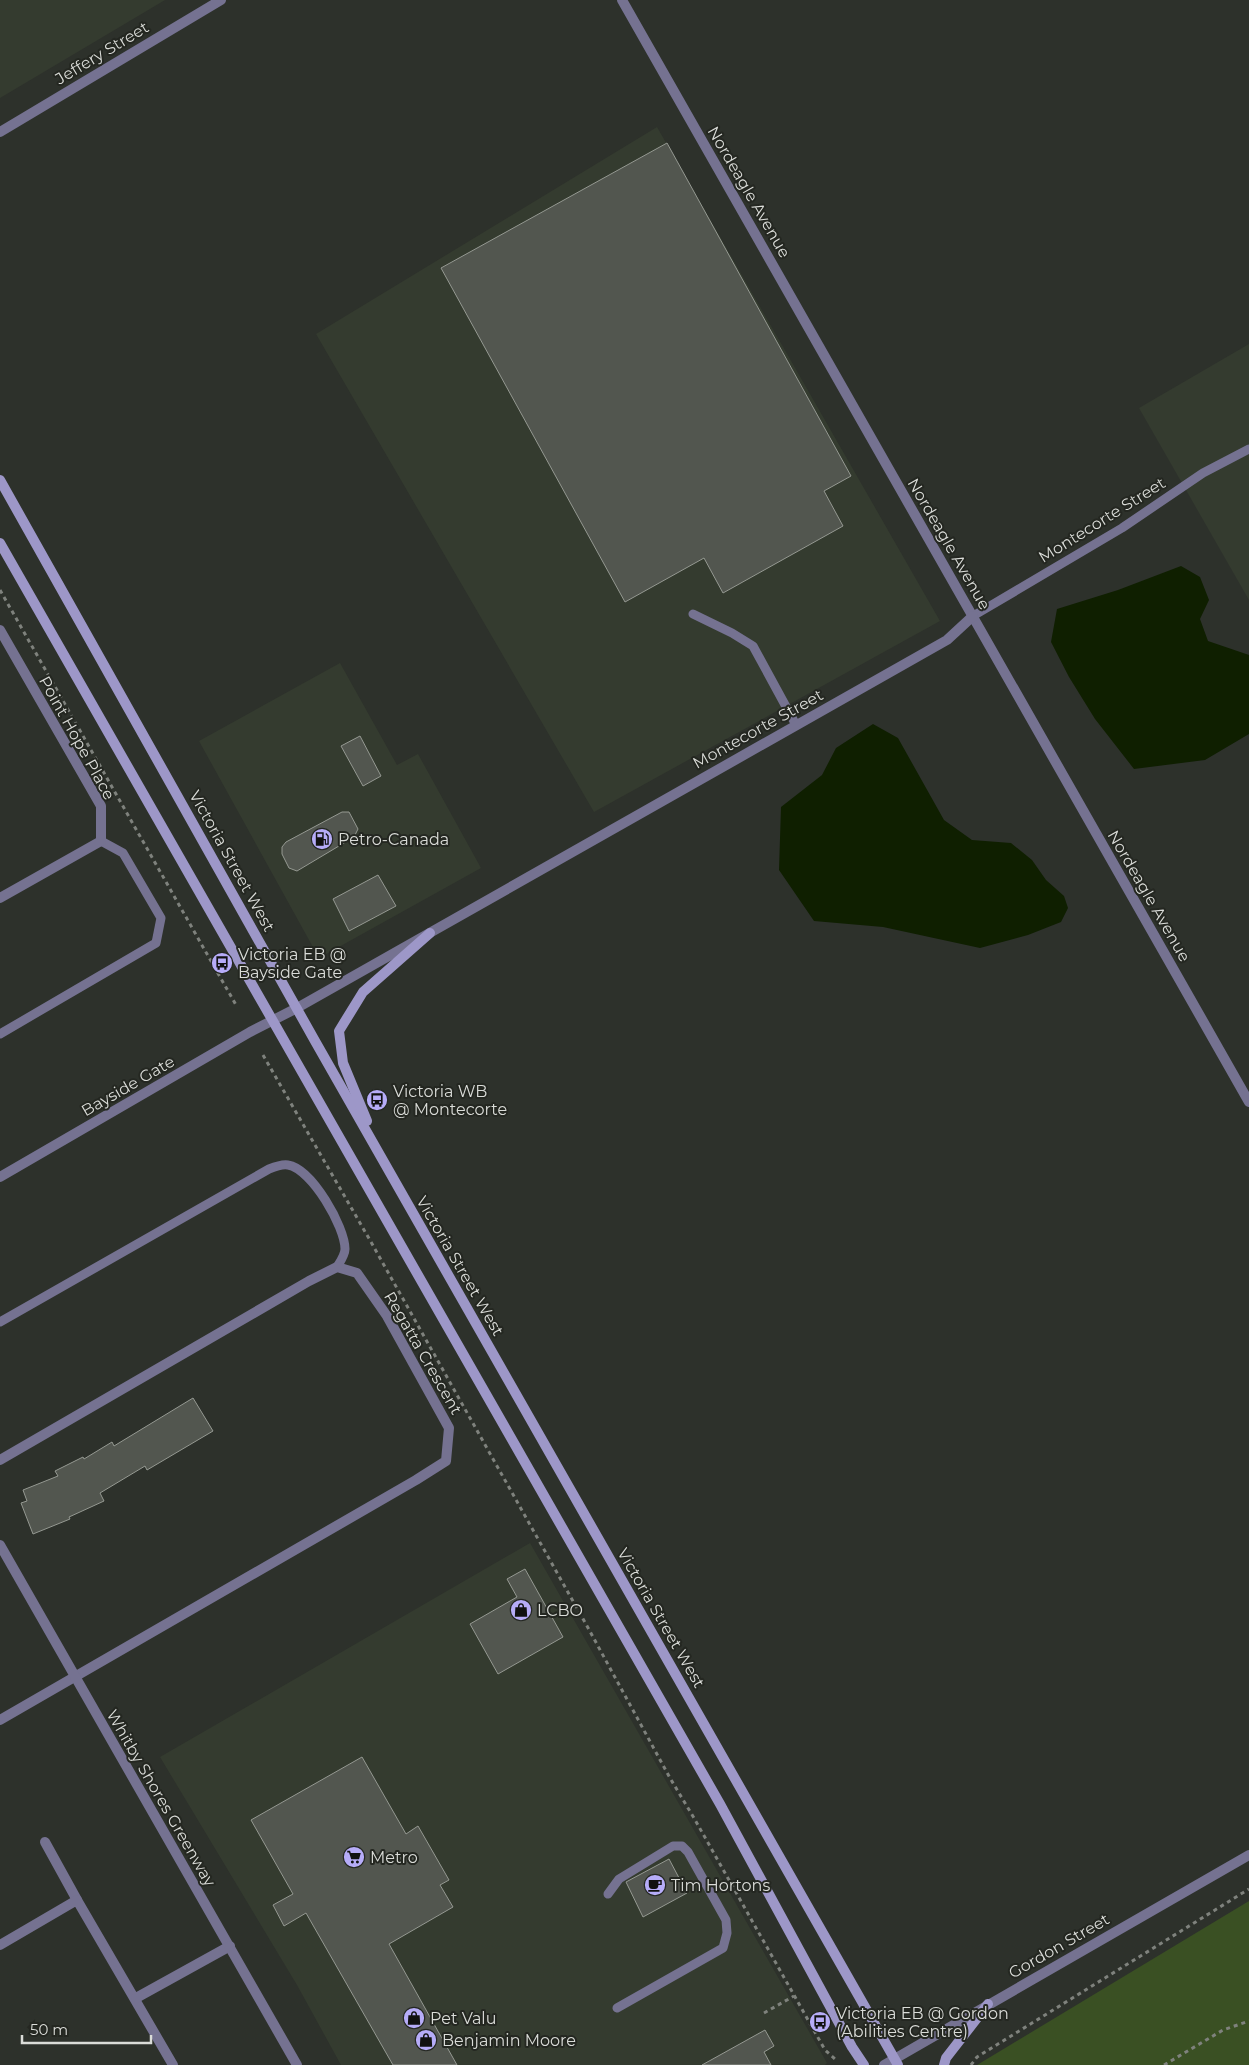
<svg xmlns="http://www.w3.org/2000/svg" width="1249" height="2065" font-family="Montserrat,sans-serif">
<rect width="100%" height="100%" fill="#2d312b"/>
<g fill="#343b2f">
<path d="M0 0H165L0 98Z"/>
<path d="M657 127 940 621 594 812 316 334Z"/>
<path d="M1249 344V600L1139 408Z"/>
<path d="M340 663 397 765 418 754 481 868 319 958 199 741Z"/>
<path d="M530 1543 827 2063 825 2065H341L297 1985 160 1757Z"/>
</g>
<path fill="#3a5023" d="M1249 1901V2065H977Z"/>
<g fill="#0f1f00">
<path d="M1181 566 1200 577 1209 600 1200 619 1208 641 1249 655V734L1205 760 1134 769 1095 719 1069 677 1051 642 1057 609 1118 590Z"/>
<path d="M873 724 898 738 944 820 972 840 1011 843 1032 860 1046 880 1064 896 1068 908 1061 922 1028 935 980 948 883 927 814 921 779 870 781 807 822 775 836 748Z"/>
</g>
<g fill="#52564f" stroke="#959992">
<path d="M667 143 851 476 824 491 843 526 723 593 704 558 625 602 441 268Z"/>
<path d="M360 736 381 776 363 786 341 746Z"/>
<path d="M342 812H349L358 829 354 837 297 871 289 868 282 854V847L286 842Z"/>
<path d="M378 875 396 906 349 931 333 899Z"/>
<path d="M193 1398 213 1431 147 1470 145 1466 100 1493 104 1501 69 1517 70 1519 33 1534 21 1503 27 1501 23 1490 58 1476 55 1471 83 1457 84 1459 112 1442 114 1446Z"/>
<path d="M525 1569 563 1637 498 1674 470 1624 517 1597 507 1579Z"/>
<path d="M362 1757 406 1834 418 1826 449 1880 440 1885 453 1907 389 1944 457 2065H393L306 1913 284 1926 273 1905 293 1894 251 1820Z"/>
<path d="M669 1859 687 1893 643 1917 626 1882Z"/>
<path d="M765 2030 774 2046 764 2052 771 2065H702Z"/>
</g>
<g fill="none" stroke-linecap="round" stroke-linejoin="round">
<g stroke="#7f827d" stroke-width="3" stroke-dasharray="4 4" stroke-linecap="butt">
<path d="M0 590 236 1005"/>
<path d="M263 1055 371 1242 587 1626 670 1778 694 1818 825 2050 835 2059"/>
<path d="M764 2013 794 1996"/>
<path d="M971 2065 977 2057 1249 1889"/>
<path d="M1164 2065 1223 2030 1249 2021"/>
</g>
<g stroke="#757291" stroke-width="9">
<path d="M693 614 732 633 753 646 796 725"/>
<path d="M973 616 1122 528 1203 473 1249 449"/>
<path d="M0 1034 156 943 161 918 123 853 101 841"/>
<path d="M0 1322 269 1169C274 1167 283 1164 288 1165 312 1169 345 1227 345 1249 345 1255 340 1262 337 1267"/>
<path d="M608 1894 619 1879 673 1846H682L688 1852 726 1920 727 1933 723 1948 617 2008"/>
</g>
<g stroke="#757291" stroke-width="10">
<path d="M622 0 1249 1102"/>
<path d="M0 132 221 0"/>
<path d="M0 630 101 806V841L0 898"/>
<path d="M0 1177 250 1032 297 1008 947 640 973 616"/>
<path d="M0 1460 309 1281 337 1267 357 1273 387 1316 449 1428 446 1461 416 1480 0 1720"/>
<path d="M0 1545 297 2065"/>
<path d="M45 1842 77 1900"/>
<path d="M0 1945 77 1900 173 2065"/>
<path d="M136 1998 230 1946"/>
<path d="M884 2065 1249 1855"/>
</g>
<g stroke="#9d97c8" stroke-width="10">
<path d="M0 480 315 1041 898 2065"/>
<path d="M0 543 720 1804 852 2047 864 2065"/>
<path d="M367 1121 343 1063 339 1031 363 992 430 933"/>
<path d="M944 2065 946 2058 988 2004"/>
</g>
</g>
<defs>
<g id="fuel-disc" transform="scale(1.125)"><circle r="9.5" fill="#b6acf8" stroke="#242721"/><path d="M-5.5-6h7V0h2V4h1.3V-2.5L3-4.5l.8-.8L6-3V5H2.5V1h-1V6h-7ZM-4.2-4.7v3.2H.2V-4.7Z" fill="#111"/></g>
<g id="bus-disc" transform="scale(1.125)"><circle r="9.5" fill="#b6acf8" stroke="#242721"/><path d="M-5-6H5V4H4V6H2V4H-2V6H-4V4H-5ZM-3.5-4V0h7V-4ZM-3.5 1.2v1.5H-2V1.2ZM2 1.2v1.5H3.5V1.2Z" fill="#111"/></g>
<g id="shop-disc" transform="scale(1.125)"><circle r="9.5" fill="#b6acf8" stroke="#242721"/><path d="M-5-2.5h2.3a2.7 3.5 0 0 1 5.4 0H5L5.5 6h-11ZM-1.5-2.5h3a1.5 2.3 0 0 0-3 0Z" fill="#111"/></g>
<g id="supermarket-disc" transform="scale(1.125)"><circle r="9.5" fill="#b6acf8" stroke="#242721"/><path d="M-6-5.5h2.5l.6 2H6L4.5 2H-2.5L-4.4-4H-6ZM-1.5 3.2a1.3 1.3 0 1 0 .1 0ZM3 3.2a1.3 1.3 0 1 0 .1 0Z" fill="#111"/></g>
<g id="cafe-disc" transform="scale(1.125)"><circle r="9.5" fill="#b6acf8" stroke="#242721"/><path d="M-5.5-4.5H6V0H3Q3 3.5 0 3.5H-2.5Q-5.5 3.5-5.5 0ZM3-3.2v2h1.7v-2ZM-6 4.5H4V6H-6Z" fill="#111"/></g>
</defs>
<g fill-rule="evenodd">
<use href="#fuel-disc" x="322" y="839"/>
<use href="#bus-disc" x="222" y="963"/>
<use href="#bus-disc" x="377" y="1100"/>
<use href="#shop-disc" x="521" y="1610"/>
<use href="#supermarket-disc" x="354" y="1857"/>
<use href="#cafe-disc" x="655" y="1885"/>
<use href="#shop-disc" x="414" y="2018"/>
<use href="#bus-disc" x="820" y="2022"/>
<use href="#shop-disc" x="426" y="2040"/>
</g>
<g text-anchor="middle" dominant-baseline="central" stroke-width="4" stroke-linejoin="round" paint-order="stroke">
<g font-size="16" fill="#dadcd8" stroke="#242721">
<text transform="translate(102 53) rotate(-31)">Jeffery Street</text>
<text transform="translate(749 192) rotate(60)">Nordeagle Avenue</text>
<text transform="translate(1102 520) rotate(-32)">Montecorte Street</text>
<text transform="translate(949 544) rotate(60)">Nordeagle Avenue</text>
<text transform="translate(758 729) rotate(-29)">Montecorte Street</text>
<text transform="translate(77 738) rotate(61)">Point Hope Place</text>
<text transform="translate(232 861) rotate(61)">Victoria Street West</text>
<text transform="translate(1149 896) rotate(60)">Nordeagle Avenue</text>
<text transform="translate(128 1086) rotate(-30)">Bayside Gate</text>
<text transform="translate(460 1266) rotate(60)">Victoria Street West</text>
<text transform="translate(423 1353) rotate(60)">Regatta Crescent</text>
<text transform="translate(661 1618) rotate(60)">Victoria Street West</text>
<text transform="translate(161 1798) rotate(60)">Whitby Shores Greenway</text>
<text transform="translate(1059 1946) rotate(-30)">Gordon Street</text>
</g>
<g font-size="16" fill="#dadcd8" stroke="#242721" text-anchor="start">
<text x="338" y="839">Petro-Canada</text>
<text x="238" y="954">Victoria EB @<tspan x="238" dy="18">Bayside Gate</tspan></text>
<text x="393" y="1091">Victoria WB<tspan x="393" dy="18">@ Montecorte</tspan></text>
<text x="537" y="1610">LCBO</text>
<text x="370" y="1857">Metro</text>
<text x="671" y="1885">Tim Hortons</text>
<text x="836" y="2013">Victoria EB @ Gordon<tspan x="836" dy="18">(Abilities Centre)</tspan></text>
<text x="430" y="2018">Pet Valu</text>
<text x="442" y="2040">Benjamin Moore</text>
</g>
</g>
<path d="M22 2035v8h129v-8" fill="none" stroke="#dadcd8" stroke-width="2.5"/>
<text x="30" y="2035" font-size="15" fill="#dadcd8" stroke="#242721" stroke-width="4" paint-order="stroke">50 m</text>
</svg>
